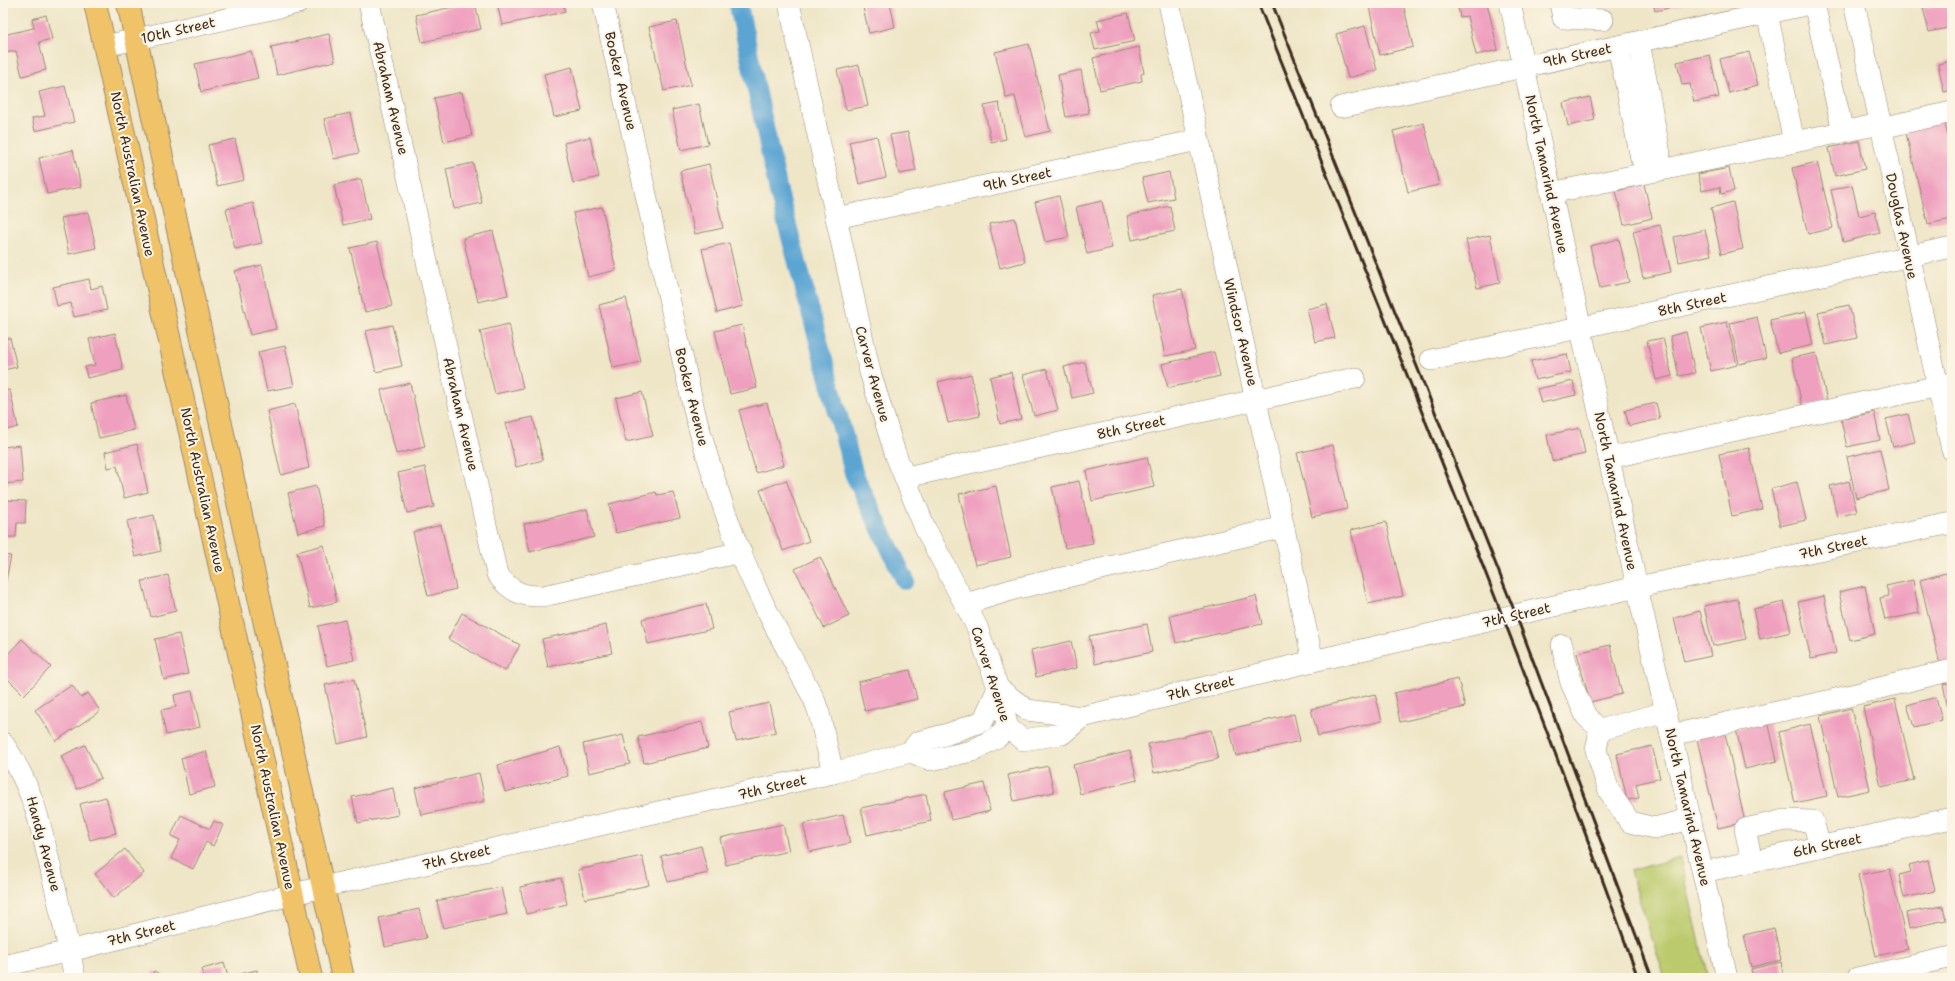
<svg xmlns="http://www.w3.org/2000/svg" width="1955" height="981" font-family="'Shantell Sans',sans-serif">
<rect width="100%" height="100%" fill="#fcf5e5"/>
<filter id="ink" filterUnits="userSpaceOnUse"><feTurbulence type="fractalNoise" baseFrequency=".025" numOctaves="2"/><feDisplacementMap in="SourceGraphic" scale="8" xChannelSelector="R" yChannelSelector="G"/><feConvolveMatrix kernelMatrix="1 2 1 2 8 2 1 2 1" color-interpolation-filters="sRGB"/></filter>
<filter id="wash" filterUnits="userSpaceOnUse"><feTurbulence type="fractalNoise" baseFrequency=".012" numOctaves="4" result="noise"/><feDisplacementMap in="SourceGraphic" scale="16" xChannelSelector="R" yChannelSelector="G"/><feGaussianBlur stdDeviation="0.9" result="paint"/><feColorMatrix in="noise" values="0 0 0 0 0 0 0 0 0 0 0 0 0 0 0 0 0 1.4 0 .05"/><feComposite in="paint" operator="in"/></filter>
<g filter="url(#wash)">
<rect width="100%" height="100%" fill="#efe6c8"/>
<path fill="#bbca6c" stroke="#7b7a45" d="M1680 857 1708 978H1665L1630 871Z"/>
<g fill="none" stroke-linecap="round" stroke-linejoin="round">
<path stroke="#5ba5d3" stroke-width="19" d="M738 3 779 194 854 474 905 580"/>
</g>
<g id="blocks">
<g fill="#efa0bf">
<path d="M471 3H475L481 29 422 42 416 15Z"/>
<path d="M497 3H563L565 12 502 25Z"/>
<path d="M649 3H661V4L650 6Z"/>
<path d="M862 3H890L895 27 869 33Z"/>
<path d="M1368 3H1403L1413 47 1380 55Z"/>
<path d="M1457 3H1487L1498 50 1476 55 1467 16 1460 17Z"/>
<path d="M1653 3H1687V4L1655 11Z"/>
<path d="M1946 3H1949L1952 27 1929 32 1923 8Z"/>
<path d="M1128 13 1135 41 1095 50 1091 33 1100 31 1097 20Z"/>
<path d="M46 15 52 39 39 42 46 70 22 76 16 51 4 53 3 35 34 28 32 19Z"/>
<path d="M677 21 691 85 664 91 649 27Z"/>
<path d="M1365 26 1377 70 1348 78 1336 34Z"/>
<path d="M1949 32H1952V45L1951 46Z"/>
<path d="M329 34 335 61 277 75 271 47Z"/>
<path d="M1029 44 1050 131 1025 137 1015 96 1006 98 995 52Z"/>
<path d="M1139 47 1144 73 1141 74 1142 81 1100 90 1093 58Z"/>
<path d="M251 51 258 78 201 92 195 64Z"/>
<path d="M1749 52 1758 85 1729 93 1720 59Z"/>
<path d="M1710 55 1719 97 1694 102 1690 84 1682 85 1677 62Z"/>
<path d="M1952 61V90L1944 92 1938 64Z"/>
<path d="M859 65 868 106 846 110 837 70Z"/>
<path d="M572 67 582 111 554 117 544 74Z"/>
<path d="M1081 70 1089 113 1066 117 1058 75Z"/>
<path d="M65 86 74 122 35 131 32 118 45 116 39 92Z"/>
<path d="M462 92 472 136 444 142 434 98Z"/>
<path d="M1590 97 1595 120 1568 126 1563 103Z"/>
<path d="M999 103 1006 139 991 142 984 106Z"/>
<path d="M699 104 708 144 681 150 672 110Z"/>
<path d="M350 113 359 153 334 159 324 119Z"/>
<path d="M1943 116 1952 153V219L1928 224 1904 125Z"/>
<path d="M1424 123 1439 185 1408 192 1393 131Z"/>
<path d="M908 132 916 171 899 174 890 135Z"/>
<path d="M877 136 886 177 859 184 849 142Z"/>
<path d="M590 137 599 177 573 183 564 143Z"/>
<path d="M235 139 244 180 217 186 208 145Z"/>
<path d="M1859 141 1865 169 1835 176 1829 148Z"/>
<path d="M73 150 81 187 47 194 39 158Z"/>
<path d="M1817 162 1833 228 1808 234 1792 168Z"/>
<path d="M473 163 482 203 454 209 446 169Z"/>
<path d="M709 164 723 228 695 234 680 171Z"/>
<path d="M1729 168 1734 191 1721 194 1720 187 1702 191 1698 174Z"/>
<path d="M1169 172 1174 198 1148 203 1142 178Z"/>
<path d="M361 179 370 219 343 225 334 185Z"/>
<path d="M1644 184 1652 218 1624 225 1616 191Z"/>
<path d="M1852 185 1859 216 1875 212 1880 233 1843 242 1831 190Z"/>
<path d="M1059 196 1069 237 1045 242 1035 202Z"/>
<path d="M1102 201 1112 248 1087 254 1076 207Z"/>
<path d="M1733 202 1743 249 1721 254 1711 208Z"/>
<path d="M253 203 262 243 235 249 226 209Z"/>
<path d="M1170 206 1175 231 1132 240 1127 216Z"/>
<path d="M602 207 616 270 588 277 573 213Z"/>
<path d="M88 212 96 248 69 254 61 218Z"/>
<path d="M1015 218 1025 262 1000 268 989 224Z"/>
<path d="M1660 225 1671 272 1643 278 1633 231Z"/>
<path d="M1705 230 1711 255 1679 262 1674 237Z"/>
<path d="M493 231 508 295 478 302 463 238Z"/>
<path d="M1490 235 1500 283 1477 288 1466 240Z"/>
<path d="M1619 239 1629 282 1600 288 1590 246Z"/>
<path d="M377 242 392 306 365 312 350 248Z"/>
<path d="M729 243 743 306 717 313 702 249Z"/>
<path d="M262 265 276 329 250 335 235 271Z"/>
<path d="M89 279 91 289 102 286 107 310 74 317 71 303 57 306 53 287Z"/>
<path d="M1182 289 1195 350 1165 356 1152 295Z"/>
<path d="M626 298 641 362 613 368 599 305Z"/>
<path d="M1327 304 1335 338 1315 342 1307 309Z"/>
<path d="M1849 305 1857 338 1826 345 1818 312Z"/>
<path d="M1806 312 1813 345 1778 353 1770 320Z"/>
<path d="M1757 317 1766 358 1739 364 1730 323Z"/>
<path d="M1727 322 1737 365 1711 371 1701 328Z"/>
<path d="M509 324 523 388 495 394 480 331Z"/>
<path d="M392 325 402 366 376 372 366 331Z"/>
<path d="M742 325 757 388 730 394 715 331Z"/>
<path d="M1686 332 1695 373 1679 376 1670 336Z"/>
<path d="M115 333 123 370 87 378 85 367 95 365 89 339Z"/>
<path d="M10 338 17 367 3 370V339Z"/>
<path d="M1663 338 1672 376 1656 380 1647 341Z"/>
<path d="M285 346 294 386 267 391 258 352Z"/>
<path d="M1214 352 1220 376 1168 388 1162 364Z"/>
<path d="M1816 353 1827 401 1802 406 1792 358Z"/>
<path d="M1567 354 1571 372 1535 380 1531 361Z"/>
<path d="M1085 362 1093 393 1072 398 1064 367Z"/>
<path d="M1047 369 1058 410 1034 416 1023 375Z"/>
<path d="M1011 372 1021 419 1000 424 990 377Z"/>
<path d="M971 374 980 416 948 423 938 382Z"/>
<path d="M1573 381 1576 395 1541 403 1537 389Z"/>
<path d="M410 383 425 447 396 454 381 390Z"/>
<path d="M10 390 18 427 3 431V392Z"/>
<path d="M642 392 653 436 626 442 616 398Z"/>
<path d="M126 395 134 430 99 438 91 403Z"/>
<path d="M767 403 784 465 756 473 739 410Z"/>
<path d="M1656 403 1660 419 1629 426 1625 410Z"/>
<path d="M295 404 309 468 281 475 267 411Z"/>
<path d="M1874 412 1880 440 1847 447 1841 420Z"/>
<path d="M1908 414 1915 442 1893 447 1886 419Z"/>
<path d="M533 417 543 460 516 467 506 423Z"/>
<path d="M1580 428 1585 454 1552 461 1547 435Z"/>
<path d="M137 444 148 492 124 498 117 466 108 468 105 452Z"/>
<path d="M20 445 23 482 3 484V447Z"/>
<path d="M1333 445 1347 509 1312 517 1297 453Z"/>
<path d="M1749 448 1762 509 1732 516 1719 454Z"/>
<path d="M1880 449 1889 490 1856 498 1847 457Z"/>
<path d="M1147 457 1154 487 1092 501 1086 471Z"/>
<path d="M425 467 434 507 407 513 398 473Z"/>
<path d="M786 480 809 541 783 551 760 490Z"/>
<path d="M1079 481 1093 543 1065 548 1052 487Z"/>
<path d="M1849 481 1857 512 1837 517 1830 486Z"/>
<path d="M1797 482 1806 520 1780 526 1771 489Z"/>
<path d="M316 486 325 526 298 533 288 493Z"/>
<path d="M996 486 1011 557 975 565 959 494Z"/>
<path d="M656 492 657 495 673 492 680 518 616 533 609 504Z"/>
<path d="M3 500 26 501 25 523H17L16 537H3Z"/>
<path d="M587 509 594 537 530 552 524 524Z"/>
<path d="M154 515 161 551 135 557 127 521Z"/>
<path d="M1386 522 1403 596 1368 604 1351 530Z"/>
<path d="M441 525 456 589 428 596 413 532Z"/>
<path d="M324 545 337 602 310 608 297 552Z"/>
<path d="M3 555 11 556 4 590H3Z"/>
<path d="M820 557 849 616 824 628 795 569Z"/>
<path d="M1946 573 1952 598V662L1940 665 1920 580Z"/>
<path d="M168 575 176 611 151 617 142 581Z"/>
<path d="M1913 580 1919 613 1885 620 1880 598 1889 596 1886 586Z"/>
<path d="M1865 586 1875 634 1850 640 1839 592Z"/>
<path d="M1256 596 1262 624 1176 643 1170 616Z"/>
<path d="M1824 596 1836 653 1811 659 1798 602Z"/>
<path d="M1738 599 1746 639 1713 646 1704 606Z"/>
<path d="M1784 602 1791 632 1760 639 1753 609Z"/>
<path d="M706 604 712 629 648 644 642 619Z"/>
<path d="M1700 611 1711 656 1684 662 1674 618Z"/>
<path d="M462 613 520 645 505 671 448 639Z"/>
<path d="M345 620 354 660 327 666 318 626Z"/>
<path d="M1147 624 1152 652 1095 664 1089 636Z"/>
<path d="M606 625 612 653 548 667 542 639Z"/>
<path d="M179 634 188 674 164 680 155 639Z"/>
<path d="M22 639 51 667 24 695 3 674V659Z"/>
<path d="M1071 641 1077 668 1036 677 1031 650Z"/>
<path d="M1610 645 1622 694 1590 702 1577 653Z"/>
<path d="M910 670 917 699 865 711 858 682Z"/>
<path d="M354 679 367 737 338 744 325 685Z"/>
<path d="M1458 679 1465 707 1400 722 1394 693Z"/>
<path d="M1952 682V714H1949L1943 684Z"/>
<path d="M72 685 81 698 88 693 100 711 56 741 35 710Z"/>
<path d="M192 691 200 727 166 735 161 710 176 707 174 695Z"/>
<path d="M1375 694 1382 721 1318 736 1311 709Z"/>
<path d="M1936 697 1942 720 1914 727 1907 705Z"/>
<path d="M1895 699 1914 780 1881 787 1863 707Z"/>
<path d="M769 703 776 732 736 741 729 712Z"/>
<path d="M1851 708 1870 790 1838 797 1820 716Z"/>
<path d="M1294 714 1300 741 1236 756 1230 729Z"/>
<path d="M1768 721 1777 761 1745 769 1736 729Z"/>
<path d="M702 722 708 748 644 763 638 737Z"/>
<path d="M1810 724 1827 796 1795 803 1779 732Z"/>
<path d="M1724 729 1745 822 1718 828 1696 735Z"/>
<path d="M1211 730 1218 759 1154 773 1148 744Z"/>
<path d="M623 735 630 764 589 773 583 744Z"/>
<path d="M85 745 101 778 77 789 61 756Z"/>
<path d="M1652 746 1660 778 1636 784 1639 798 1627 800 1617 754Z"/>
<path d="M560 747 568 776 505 792 498 765Z"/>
<path d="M206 751 215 787 189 794 181 758Z"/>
<path d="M1130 751 1137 780 1080 794 1073 765Z"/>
<path d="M1048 766 1054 792 1014 801 1008 775Z"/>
<path d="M479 773 485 801 421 815 415 788Z"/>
<path d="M984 783 990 811 951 820 945 792Z"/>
<path d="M393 788 398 815 358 823 352 797Z"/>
<path d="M926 794 931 821 867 835 861 808Z"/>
<path d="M106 797 116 833 90 840 80 804Z"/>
<path d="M181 815 210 829 214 821 223 825 213 846 206 842 193 869 171 858 180 840 171 836Z"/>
<path d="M843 815 850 843 810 852 803 824Z"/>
<path d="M783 824 789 851 726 865 720 838Z"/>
<path d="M701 846 708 873 668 882 661 856Z"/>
<path d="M125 849 144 873 114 898 95 874Z"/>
<path d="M642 856 649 885 585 899 578 870Z"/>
<path d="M1928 860 1935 891 1904 898 1899 875 1911 872 1909 865Z"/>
<path d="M1890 869 1908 949 1876 956 1858 875Z"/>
<path d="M561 878 567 904 526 914 520 887Z"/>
<path d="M501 887 507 914 443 928 437 901Z"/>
<path d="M1943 906 1946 920 1909 928 1906 913Z"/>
<path d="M419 909 426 938 385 947 379 918Z"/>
<path d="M1774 928 1781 960 1751 967 1744 935Z"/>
<path d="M1781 962 1784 978H1753L1751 969Z"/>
<path d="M224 963 228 977 257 970 259 978H205L202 969Z"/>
<path d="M154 971 166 978H150Z"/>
</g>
</g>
</g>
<g filter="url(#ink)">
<use href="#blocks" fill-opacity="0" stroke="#958873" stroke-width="1"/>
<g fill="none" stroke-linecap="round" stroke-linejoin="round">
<g stroke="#958873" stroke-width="22">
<g id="minor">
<path d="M369 3 497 574C510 591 522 597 543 596L741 552"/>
<path d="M603 3 695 414C708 460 722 507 740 552 761 603 788 651 814 699L819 713 833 773"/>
<path d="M789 3 870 372 895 453 925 528 977 627 998 688 1008 728"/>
<path d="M1169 3 1313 661"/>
<path d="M1510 3 1637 587 1727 978"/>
<path d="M1560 3 1563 18 1603 20"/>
<path d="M1814 3 1843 132"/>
<path d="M1854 3 1952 450"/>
<path d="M1767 13 1794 142"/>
<path d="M105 46 298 3"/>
<path d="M1618 46 1641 158 1660 154 1639 42"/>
<path d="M1341 107 1814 3"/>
<path d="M1881 128 1952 112"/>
<path d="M1551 193 1880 124"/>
<path d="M836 218 1198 140"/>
<path d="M1431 360 1952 247"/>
<path d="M1609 458 1952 383"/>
<path d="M906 477 1355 378"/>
<path d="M966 604 1014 589 1284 527"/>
<path d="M1562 645 1571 683 1586 716 1600 730"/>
<path d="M1666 712 1600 730 1596 750 1609 791 1630 822 1654 828 1691 819"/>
<path d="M1008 728 1023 740 1062 734 1082 717"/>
<path d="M1671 735 1832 700 1952 670"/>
<path d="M3 743C33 786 42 829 53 879 61 912 68 945 75 978"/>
<path d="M910 752 918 742 948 734 983 721 998 688 1027 710 1082 717 1313 661 1637 587 1952 523"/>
<path d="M1752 861 1745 829 1785 820 1813 821 1820 847"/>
<path d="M1703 872 1952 818"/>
<path d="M3 966 70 951 322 887 833 773 910 752 931 760 972 751 999 736 1008 728"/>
<path d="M1857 978 1952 957"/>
</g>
</g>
<g stroke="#958873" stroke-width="24">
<g id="major">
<path d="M95 3 311 978"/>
<path d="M128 3 343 978"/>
</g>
</g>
<use href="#minor" stroke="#fff" stroke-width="21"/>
<use href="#major" stroke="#f1c369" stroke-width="22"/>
<g stroke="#3b2a1e" stroke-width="3">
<path d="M1258 3C1387 327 1521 650 1638 978"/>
<path d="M1272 3 1516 615 1652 978"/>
</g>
</g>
</g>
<g text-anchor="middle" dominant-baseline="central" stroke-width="4" stroke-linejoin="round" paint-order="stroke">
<g font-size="14" fill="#3b2a1e" stroke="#fcf5e5">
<text transform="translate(178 30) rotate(-13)">10th Street</text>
<text transform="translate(1577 55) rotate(-12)">9th Street</text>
<text transform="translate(621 81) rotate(77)">Booker Avenue</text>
<text transform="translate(391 98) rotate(77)">Abraham Avenue</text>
<text transform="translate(133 174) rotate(78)">North Australian Avenue</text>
<text transform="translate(1547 174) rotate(78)">North Tamarind Avenue</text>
<text transform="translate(1017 179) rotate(-12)">9th Street</text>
<text transform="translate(1902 226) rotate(78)">Douglas Avenue</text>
<text transform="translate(1692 304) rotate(-12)">8th Street</text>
<text transform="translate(1241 332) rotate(77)">Windsor Avenue</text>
<text transform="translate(873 374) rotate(75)">Carver Avenue</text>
<text transform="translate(692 397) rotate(76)">Booker Avenue</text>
<text transform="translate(461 414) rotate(77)">Abraham Avenue</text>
<text transform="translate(1131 427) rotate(-12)">8th Street</text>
<text transform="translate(203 490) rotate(78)">North Australian Avenue</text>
<text transform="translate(1616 491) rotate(78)">North Tamarind Avenue</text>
<text transform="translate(1833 547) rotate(-12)">7th Street</text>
<text transform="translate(1516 615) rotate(-13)">7th Street</text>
<text transform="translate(991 674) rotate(72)">Carver Avenue</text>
<text transform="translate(1200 688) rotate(-13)">7th Street</text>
<text transform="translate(772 787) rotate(-13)">7th Street</text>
<text transform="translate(273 807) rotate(78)">North Australian Avenue</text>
<text transform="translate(1688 807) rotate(77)">North Tamarind Avenue</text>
<text transform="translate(44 844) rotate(75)">Handy Avenue</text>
<text transform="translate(1827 845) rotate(-12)">6th Street</text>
<text transform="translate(456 857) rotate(-13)">7th Street</text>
<text transform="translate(141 933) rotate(-14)">7th Street</text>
</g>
</g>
<rect width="1955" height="981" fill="none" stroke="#fcf5e5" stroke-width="16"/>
</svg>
